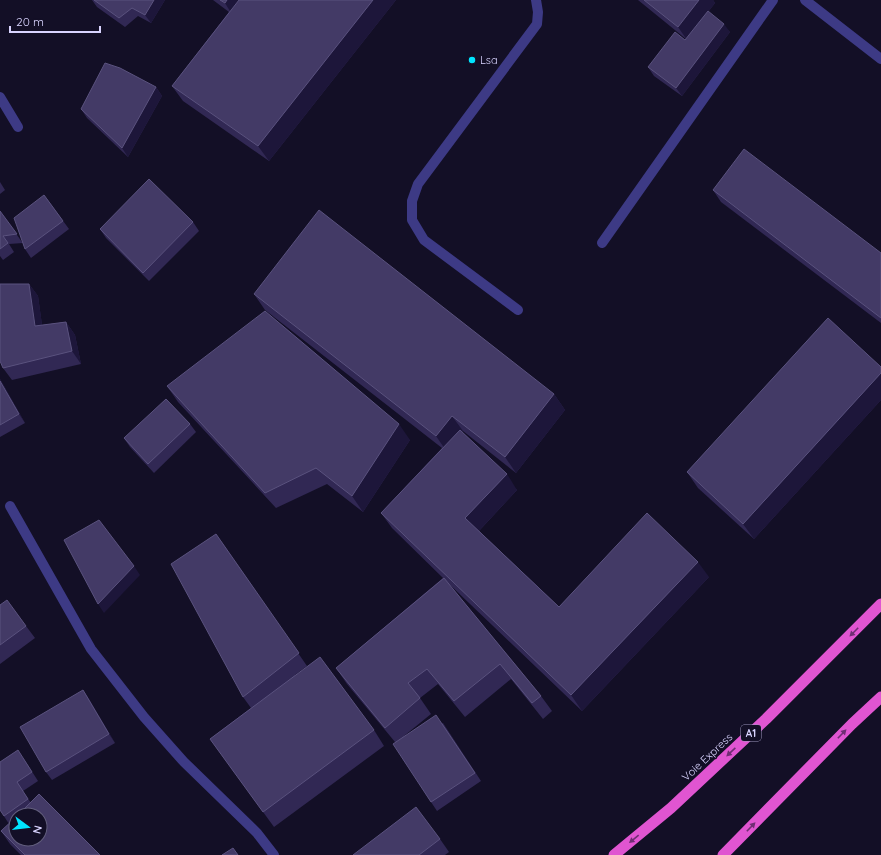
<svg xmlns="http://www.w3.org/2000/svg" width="881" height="855" font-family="Quicksand,sans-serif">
<rect width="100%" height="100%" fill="#130f26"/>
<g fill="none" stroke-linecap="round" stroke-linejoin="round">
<g stroke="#3d3a85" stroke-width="10">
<path d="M602 243 773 0"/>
<path d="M518 310 424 240 412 220V201L418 184 537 24 538 12 536 0"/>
</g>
<g stroke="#3d3a85" stroke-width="10">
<path d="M805 0 881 59"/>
<path d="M0 97 18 127"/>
<path d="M10 506 91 649 144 717 184 762 257 833 274 855"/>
</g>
<g stroke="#e055d1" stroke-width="11">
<path d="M614 855 671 808 766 719 881 604"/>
<path d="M723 855 852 724 881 697"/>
</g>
</g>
<g fill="#312854" fill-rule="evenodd">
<path d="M92 0H165L151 23 138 16 125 27 97 7Z"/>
<path d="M213 0H396L269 161 183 101 172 86 229 12Z"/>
<path d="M638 0H713L715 3 708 12 730 32 682 96 654 76 648 67 686 39Z"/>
<path d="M156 87 162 96 128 157 87 118 81 109Z"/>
<path d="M0 182 5 190 0 194Z"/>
<path d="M713 190 881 253V323L721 202Z"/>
<path d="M44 195 69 229 31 258 25 249 23 243 9 244 14 252 3 260 0 256V211L22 242Z"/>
<path d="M193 222 199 231 149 281 106 238 100 229Z"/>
<path d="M29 284 38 296 42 325 66 322 75 335 81 364 12 380 3 368Z"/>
<path d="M254 294 554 394 565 410 516 473 463 431 462 432 517 490 479 531 559 607 709 577 582 711 447 582 541 696 552 711 543 719 511 679 465 717 438 684 420 698 431 714 404 736 443 723 481 781 437 811 431 802 395 742 347 684 336 668 443 578 392 528 381 513 442 448 265 310Z"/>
<path d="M881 367V400L754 539 698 488 687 472Z"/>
<path d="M0 379 25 423 0 437Z"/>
<path d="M167 386 410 440 363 512 327 484 276 508 178 402Z"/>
<path d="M190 424 196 432 154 473 130 447 124 438Z"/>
<path d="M216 534 307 666 295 675 374 730 384 746 274 827 210 739 251 708 243 697Z"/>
<path d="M0 605 26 626 35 638 0 664Z"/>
<path d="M83 690 89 699 115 743 52 780 46 772Z"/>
<path d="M24 759 38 781 23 791 31 803 100 855H21L10 844 1 831 9 824 0 810ZM16 815H40L16 839Z"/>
<path d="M440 839 449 852 445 855H353Z"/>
</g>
<g fill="#1d163a">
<path d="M154 0H165L151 23 145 15Z"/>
<path d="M227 0H244L233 16 225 3Z"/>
<path d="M373 0H396L269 161 258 146Z"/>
<path d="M699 0H713L715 3 687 40 678 27Z"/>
<path d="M724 24 730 32 682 96 676 88Z"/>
<path d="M156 87 162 96 128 157 122 148Z"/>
<path d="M29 284 38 296 44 339 35 326Z"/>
<path d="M66 322 75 335 81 364 72 351Z"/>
<path d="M881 373V400L754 539 743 524Z"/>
<path d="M0 379 25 423 19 414 0 381Z"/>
<path d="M554 394 565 410 516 473 505 457Z"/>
<path d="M452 416 463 431 447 452 436 436Z"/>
<path d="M399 424 410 440 363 512 352 496Z"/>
<path d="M507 474 517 490 476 534 465 518Z"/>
<path d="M698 562 709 577 582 711 571 695Z"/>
<path d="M134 566 140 575 104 613 98 604Z"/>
<path d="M83 690 89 699 115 743 109 734Z"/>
</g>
<g fill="#433a66" stroke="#5a527e">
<path d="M94 0H154L145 15 132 8 119 18Z"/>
<path d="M220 0H227L225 3Z"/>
<path d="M239 0H373L258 146 172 86Z"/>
<path d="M644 0H699L678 27Z"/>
<path d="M708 11 724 24 676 88 648 67 675 32 685 40Z"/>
<path d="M105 63 120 68 156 87 122 148 81 109Z"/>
<path d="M744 149 881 253V318L713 190Z"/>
<path d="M149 179 193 222 143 273 100 229Z"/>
<path d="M44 195 63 221 25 249 14 218Z"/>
<path d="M319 210 554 394 505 457 452 416 436 436 254 294Z"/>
<path d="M0 211 17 234 3 236 8 243 0 249Z"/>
<path d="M0 284H29L35 326 66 322 72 351 3 368 0 361Z"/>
<path d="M265 311 399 424 352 496 316 468 265 493 167 386Z"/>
<path d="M828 318 881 367V373L743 524 687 472Z"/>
<path d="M0 381 19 414 0 425Z"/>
<path d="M166 399 190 424 148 464 124 438Z"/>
<path d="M460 430 507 474 465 518 559 607 647 513 698 562 571 695 381 513Z"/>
<path d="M99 520 134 566 98 604 64 540Z"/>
<path d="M216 534 299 653 243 697 171 564Z"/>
<path d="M444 578 541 696 532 703 500 664 454 701 427 669 408 683 420 698 385 728 336 668Z"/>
<path d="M7 600 26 626 0 645V605Z"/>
<path d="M320 657 374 730 263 812 210 739Z"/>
<path d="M83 690 109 734 46 772 20 727Z"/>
<path d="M436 715 475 773 431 802 393 744Z"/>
<path d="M18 750 32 772 17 782 28 799 4 816 0 810V762Z"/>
<path d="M39 794 100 855H25L1 831 16 817V839H40V815H18Z"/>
<path d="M416 807 440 839 419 855H353Z"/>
<path d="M233 848 238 855H222Z"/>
</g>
<defs><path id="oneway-solid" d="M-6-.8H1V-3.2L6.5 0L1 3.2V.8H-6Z"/></defs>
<g fill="#6f2e73">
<use href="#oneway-solid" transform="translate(854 632) rotate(135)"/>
<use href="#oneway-solid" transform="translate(842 734) rotate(-46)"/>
<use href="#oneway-solid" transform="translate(731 752) rotate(137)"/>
<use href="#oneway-solid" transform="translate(751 827) rotate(-46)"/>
<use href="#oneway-solid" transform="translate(634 839) rotate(141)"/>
</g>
<circle fill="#00e5ff" stroke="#130f26" stroke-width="1.5" cx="472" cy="60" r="4"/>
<g text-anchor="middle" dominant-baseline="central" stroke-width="3" stroke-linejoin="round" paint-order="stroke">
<rect fill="#130f26" stroke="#9e99be" stroke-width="1" x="741" y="725" width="20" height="16" rx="3"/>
<g font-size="10" font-weight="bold" fill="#d9d4ff">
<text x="751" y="733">A1</text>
</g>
<g font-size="11" fill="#d9d4ff" stroke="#130f26" text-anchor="start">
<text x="480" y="60">Lsa</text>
</g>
<g font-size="11" fill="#d9d4ff" stroke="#130f26">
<text transform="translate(707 757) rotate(-43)">Voie Express</text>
</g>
</g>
<g transform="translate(28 827) rotate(105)"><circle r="19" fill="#130f26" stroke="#625e7d"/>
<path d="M0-3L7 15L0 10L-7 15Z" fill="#00e5ff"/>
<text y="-6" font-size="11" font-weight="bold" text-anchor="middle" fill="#d9d4ff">N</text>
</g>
<path d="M10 26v6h90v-6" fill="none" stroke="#d9d4ff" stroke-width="2"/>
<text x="16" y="26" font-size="12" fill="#d9d4ff" stroke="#130f26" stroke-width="3" paint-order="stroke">20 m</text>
</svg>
